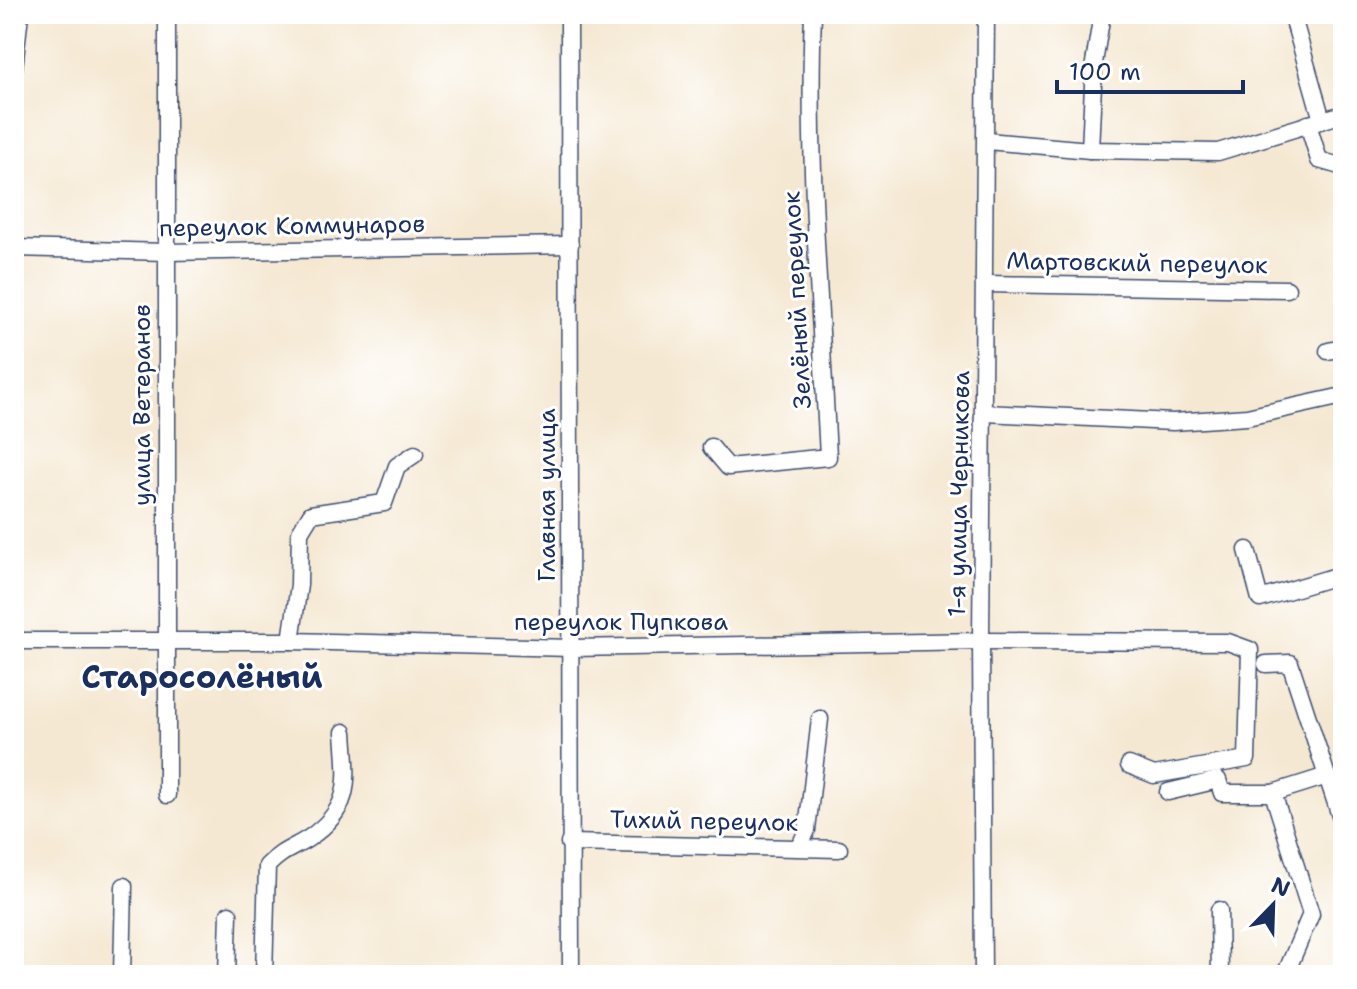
<svg xmlns="http://www.w3.org/2000/svg" width="1357" height="989" font-family="'Shantell Sans',sans-serif">
<rect width="100%" height="100%" fill="#fff"/>
<filter id="ink" filterUnits="userSpaceOnUse"><feTurbulence type="fractalNoise" baseFrequency=".0125" numOctaves="2"/><feDisplacementMap in="SourceGraphic" scale="16" xChannelSelector="R" yChannelSelector="G"/><feConvolveMatrix kernelMatrix="1 2 1 2 8 2 1 2 1" color-interpolation-filters="sRGB"/></filter>
<filter id="wash" filterUnits="userSpaceOnUse"><feTurbulence type="fractalNoise" baseFrequency=".006" numOctaves="4" result="noise"/><feDisplacementMap in="SourceGraphic" scale="32" xChannelSelector="R" yChannelSelector="G"/><feGaussianBlur stdDeviation="1.8" result="paint"/><feColorMatrix in="noise" values="0 0 0 0 0 0 0 0 0 0 0 0 0 0 0 0 0 1.4 0 .05"/><feComposite in="paint" operator="in"/></filter>
<g filter="url(#wash)">
<rect width="100%" height="100%" fill="#f5e8d2"/>
</g>
<g filter="url(#ink)">
<g fill="none" stroke-linecap="round" stroke-linejoin="round">
<g stroke="#3c4b6f" stroke-width="19">
<g id="minor">
<path d="M569 14 571 975"/>
<path d="M1292 14 1322 120"/>
<path d="M14 68 20 14"/>
<path d="M1308 124 1319 160 1343 167"/>
<path d="M987 141 1090 150 1218 152 1343 114"/>
<path d="M1090 150 1094 63 1102 14"/>
<path d="M14 248 166 252 570 245"/>
<path d="M986 284 1287 289"/>
<path d="M1328 351 1343 348"/>
<path d="M985 413 1173 422 1247 417 1343 396"/>
<path d="M711 447 728 467 828 457C821 310 807 162 813 14"/>
<path d="M1247 550 1260 599 1343 574"/>
<path d="M14 641H291L572 648 981 641 1228 642 1250 650 1247 759 1154 775 1129 765"/>
<path d="M291 641 299 585 300 532 311 514 384 503 397 466 415 454"/>
<path d="M1266 664 1290 663 1343 825"/>
<path d="M1168 792 1218 780 1222 793H1273"/>
<path d="M167 795V14"/>
<path d="M569 843 839 849"/>
<path d="M800 846 807 830 820 719"/>
<path d="M1219 910 1220 975"/>
<path d="M122 975 124 886"/>
<path d="M227 975 229 914"/>
<path d="M264 975 267 866C284 849 292 849 309 838 354 807 347 780 344 732"/>
<path d="M983 975 981 641 986 14"/>
<path d="M1285 975 1311 914 1273 793 1327 776"/>
</g>
</g>
<use href="#minor" stroke="#fff" stroke-width="16"/>
</g>
</g>
<g text-anchor="middle" dominant-baseline="central" stroke-width="6" stroke-linejoin="round" paint-order="stroke">
<g font-size="24" fill="#1b2f5e" stroke="#fff">
<text transform="translate(292 226) rotate(-1)">переулок Коммунаров</text>
<text transform="translate(1137 263) rotate(1)">Мартовский переулок</text>
<text transform="translate(797 300) rotate(-93)">Зелёный переулок</text>
<text transform="translate(142 405) rotate(-90)">улица Ветеранов</text>
<text transform="translate(959 494) rotate(-89)">1-я улица Черникова</text>
<text transform="translate(547 495) rotate(-90)">Главная улица</text>
<text x="621" y="622">переулок Пупкова</text>
<text transform="translate(704 821) rotate(1)">Тихий переулок</text>
</g>
<g font-size="32" font-weight="bold" fill="#1b2f5e" stroke="#fff">
<text x="202" y="676">Староcолёный</text>
</g>
</g>
<rect width="1357" height="989" fill="none" stroke="#fff" stroke-width="48"/>
<g transform="translate(1273 905) rotate(23)" stroke="#ffffff" stroke-width="6" paint-order="stroke">
<path d="M0-6L14 30L0 20L-14 30Z" fill="#1b2f5e"/>
<text y="-12" font-size="22" font-weight="bold" text-anchor="middle" fill="#1b2f5e">N</text>
</g>
<path d="M1057 80v12h186v-12" fill="none" stroke="#1b2f5e" stroke-width="4"/>
<text x="1069" y="80" font-size="24" fill="#1b2f5e" stroke="#ffffff" stroke-width="6" paint-order="stroke">100 m</text>
</svg>
